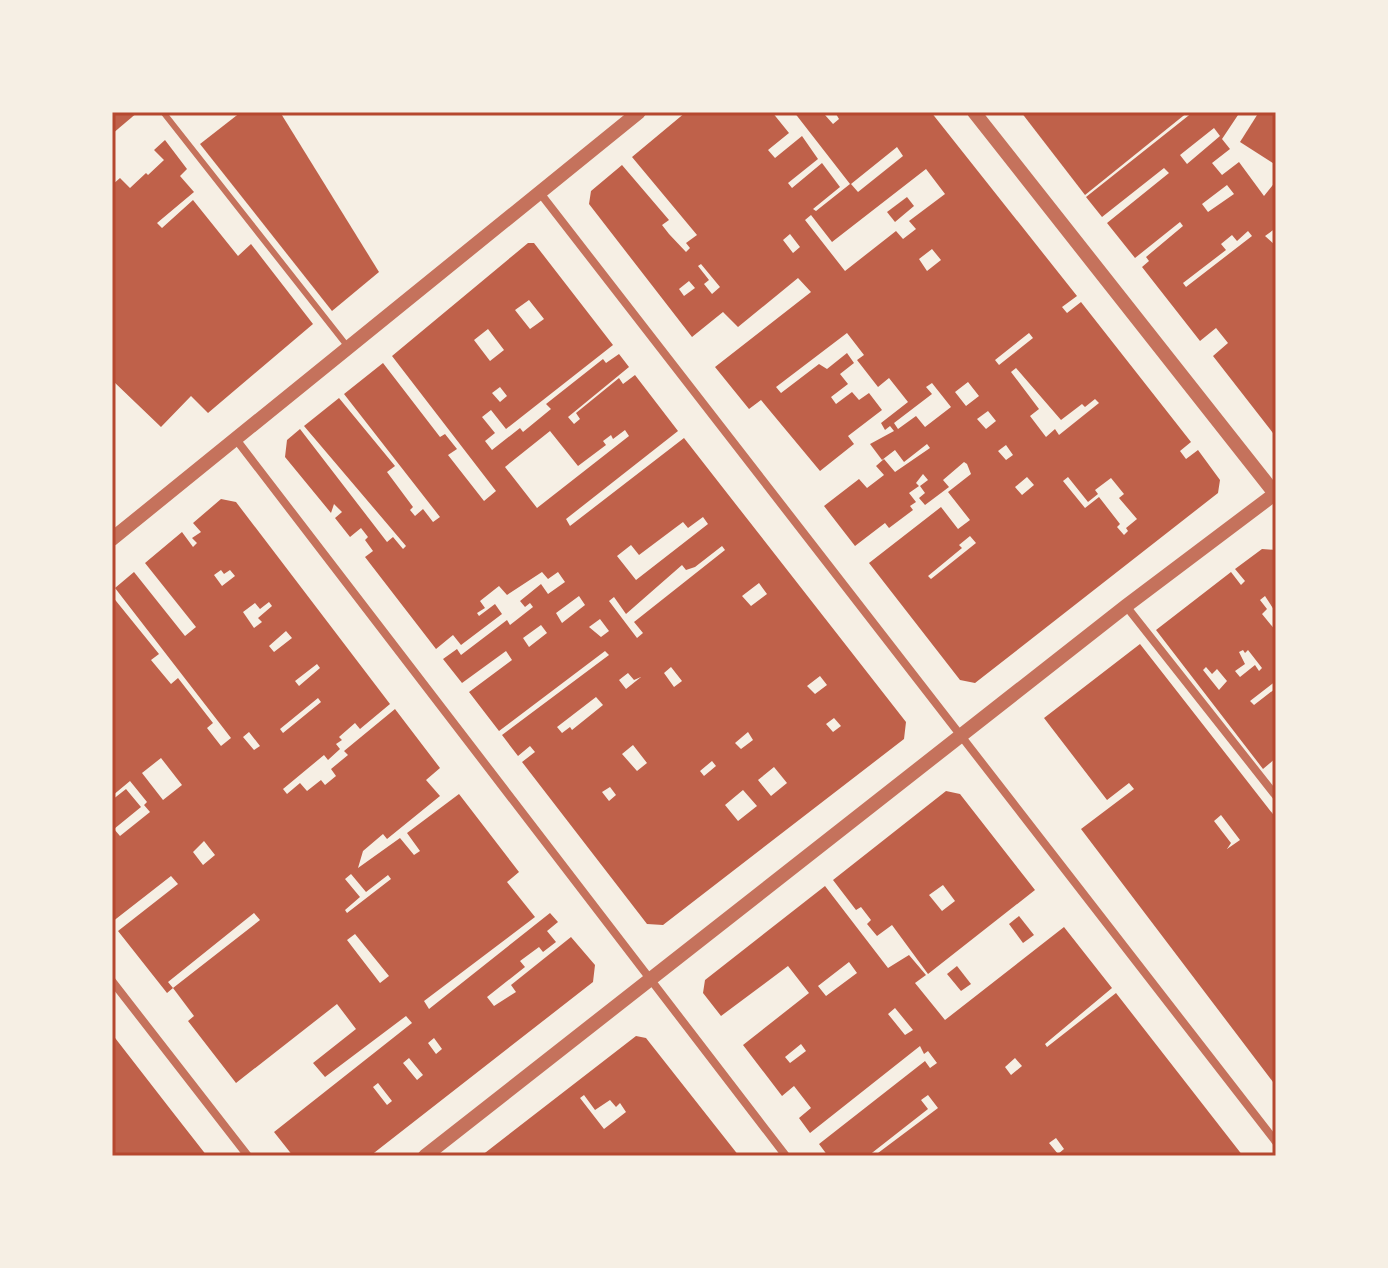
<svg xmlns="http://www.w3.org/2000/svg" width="1388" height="1268" font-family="'Fira Sans',sans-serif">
<rect width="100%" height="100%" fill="#f6efe4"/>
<g fill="#bf614a" fill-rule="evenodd">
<path d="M112 112H138L112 134Z"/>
<path d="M241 112H280L379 272 332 311 200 144Z"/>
<path d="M686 112H772L789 133 768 150 775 158 802 136 818 159 788 183 792 188 822 163 840 187 813 209 816 211 850 184 794 112H828L825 115 833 124 839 119 836 114 839 112H931L1077 296 1062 307 1067 313 1081 302 1191 442 1180 451 1186 459 1198 450 1220 480 1218 493 975 683 960 680 869 563 941 507 958 529 970 520 948 492 971 474 967 464 964 462 943 480 949 487 925 505 919 498 925 493 920 486 928 480 923 474 916 483 919 486 909 493 916 502 910 506 913 510 889 528 885 523 855 546 824 506 859 479 867 488 884 475 876 466 884 459 895 472 930 448 927 444 904 462 895 450 882 460 870 444 894 431 890 426 885 430 881 423 908 402 889 378 878 387 857 360 864 355 847 333 776 387 781 393 819 364 827 369 847 353 854 363 840 374 848 384 831 397 836 404 852 392 859 400 869 393 882 410 848 436 854 444 820 471 761 400 749 409 715 367 811 292 798 278 738 327 723 312 692 337 589 204 591 191 622 165 669 220 662 225 669 234 686 252 690 248 686 243 697 235 632 157ZM897 147 903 156 858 192 851 184ZM926 169 945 194 909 221 916 229 903 239 896 231 845 271 805 220 811 215 832 242ZM790 234 800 247 793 253 783 240ZM932 249 941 260 927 271 919 259ZM701 264 720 287 712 294 704 284 709 280 698 266ZM689 281 695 288 684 296 679 289ZM1029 333 1033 338 999 365 995 360ZM1016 368 1061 420 1082 404 1085 407 1095 399 1099 403 1059 435 1055 429 1046 437 1030 416 1039 409 1011 372ZM968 382 979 396 966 406 955 392ZM932 383 951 407 925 427 916 416 898 429 894 423 932 394 926 387ZM988 411 996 421 986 429 977 419ZM1006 445 1013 455 1006 460 998 451ZM1027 477 1034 485 1022 495 1015 487ZM1068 477 1088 502 1098 494 1095 490 1111 478 1124 494 1119 498 1137 519 1126 528 1128 531 1124 535 1117 527 1120 524 1099 497 1085 508 1063 481ZM970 536 976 543 931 579 928 576 962 548 959 545Z"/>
<path d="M1021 112H1188L1085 195Z"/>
<path d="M1193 112H1240L1222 139 1230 149 1212 163 1222 175 1239 162 1264 196 1276 181V228L1265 236 1276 246V437L1213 356 1228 343 1216 328 1200 341 1142 267 1149 261 1146 257 1183 226 1180 222 1135 258 1107 223 1169 173 1164 168 1102 217 1086 197ZM1214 128 1220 136 1187 164 1180 155ZM1227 185 1234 194 1208 212 1202 204ZM1248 231 1252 236 1186 287 1183 283 1226 250 1221 244 1232 235 1237 241Z"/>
<path d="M1259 112H1276V165L1240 142Z"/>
<path d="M165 140 187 169 180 176 194 192 157 223 162 228 193 200 238 256 251 244 313 324 208 413 191 396 161 427 112 380V185L120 178 130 188 146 173 148 175 164 160 154 150Z"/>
<path d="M907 197 914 206 895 222 887 212Z"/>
<path d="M528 243H534L613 345 506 429 491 410 482 417 495 433 485 441 492 450 520 428 523 432 551 409 546 404 603 359 606 363 619 354 629 367 568 417 574 424 580 419 576 413 619 378 623 384 635 375 678 431 566 519 570 526 684 438 906 722 904 739 663 925 647 924 522 762 535 752 530 746 518 756 502 735 609 655 605 651 499 731 469 692 512 660 506 651 462 683 443 659 457 649 461 655 507 620 510 625 533 607 530 603 525 607 520 601 541 584 548 594 565 582 558 572 548 579 542 572 507 595 499 586 480 601 485 608 477 613 479 616 495 604 502 614 461 645 453 635 436 649 365 557 373 551 365 540 368 537 361 528 350 537 335 518 342 512 334 504 331 513 285 457 287 440 300 429 387 542 393 537 403 549 406 546 304 426 339 398 395 466 387 472 413 507 410 510 415 516 423 509 433 522 440 517 344 394 383 363 440 437 445 434 457 449 448 455 484 501 496 491 392 356ZM529 300 544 319 530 329 515 310ZM488 329 504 350 490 361 474 340ZM500 387 507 396 500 402 492 393ZM625 430 629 436 537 508 505 467 550 431 578 466 606 445 603 441 611 435 613 439ZM703 517 708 524 636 580 617 556 631 545 639 555 683 522 688 528ZM722 546 725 550 634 622 643 633 637 638 609 601 614 597 626 614 682 565 686 570 695 567ZM759 583 767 594 751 606 742 596ZM579 596 585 605 562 623 556 613ZM600 619 609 631 601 637 589 627ZM541 625 547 633 529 647 523 638ZM671 667 682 681 674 687 664 673ZM628 673 634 680 641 677 626 689 619 680ZM820 676 827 685 815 694 807 686ZM596 697 603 705 572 730 570 727 562 733 557 727ZM834 718 841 726 833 732 826 724ZM748 732 753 740 741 749 735 743ZM633 745 647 763 637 771 622 754ZM712 761 716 766 704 776 700 771ZM774 767 787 783 771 796 758 780ZM610 787 616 795 609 801 602 792ZM743 790 757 806 738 821 725 805Z"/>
<path d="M221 499 236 502 390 704 360 729 355 723 339 737 342 740 336 744 340 749 328 760 324 755 283 789 287 794 300 783 307 791 321 780 325 785 336 776 331 769 348 755 344 751 395 709 440 768 426 780 440 796 387 839 383 834 363 851 358 868 400 838 414 855 420 851 407 833 459 794 519 872 507 882 535 917 424 1001 429 1009 550 913 558 922 547 931 556 942 543 952 539 947 520 961 525 967 487 997 494 1006 516 992 511 985 571 937 595 965 593 982 370 1156H293L274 1132 412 1023 406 1016 325 1077 313 1063 356 1029 337 1004 236 1083 188 1021 194 1016 173 988 260 920 254 913 244 921 168 982 173 988 167 993 118 931 178 884 171 876 112 922V800L126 789 141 807 114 829 120 836 150 812 144 805 147 802 130 781 112 796V596L159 654 151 660 171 684 178 678 213 723 207 728 221 746 231 738 115 588 134 572 185 636 196 627 145 563 182 532 193 547 197 543 192 538 201 532 193 523ZM221 570 224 574 230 570 235 576 222 586 214 575ZM269 602 272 606 258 618 262 622 254 628 243 612 255 603 260 609ZM286 631 292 638 274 652 269 646ZM317 664 320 668 299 686 295 681ZM318 698 321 702 283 733 280 729ZM249 732 260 746 254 750 243 737ZM161 758 182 785 163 800 142 773ZM204 841 215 855 203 865 193 852ZM351 874 366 892 388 875 391 879 347 913 345 910 360 897 345 879ZM355 934 389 976 380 983 347 940ZM434 1038 442 1049 436 1054 428 1043ZM409 1058 423 1075 417 1080 403 1063ZM378 1083 392 1101 387 1105 373 1087Z"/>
<path d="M1262 549 1276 550V613L1265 596 1260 600 1267 609 1262 614 1276 631V681L1250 701 1254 705 1276 688V758L1263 769 1156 630 1231 572 1241 585 1245 581 1235 569ZM1243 650 1245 653 1248 650 1262 668 1259 671 1255 665 1240 677 1235 671 1245 664 1239 652ZM1206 667 1212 674 1217 669 1227 681 1219 690 1203 670Z"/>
<path d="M1140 644 1276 818V1086L1081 829 1134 789 1129 783 1107 800 1044 718ZM1221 815 1240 840 1227 849 1231 843 1214 821Z"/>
<path d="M946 791 960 794 1035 890 928 974 892 925 877 936 867 924 871 920 861 907 856 910 833 880ZM943 885 955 901 942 911 929 895Z"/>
<path d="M825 886 888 968 909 955 926 975 915 983 945 1020 1064 927 1112 988 1045 1044 1047 1047 1116 993 1243 1156H874L938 1108 928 1095 921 1100 928 1109 868 1156H828L819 1144 925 1061 930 1068 937 1063 928 1051 924 1054 920 1046 810 1133 799 1118 811 1108 794 1086 782 1096 743 1045 809 993 788 966 721 1016 703 993 705 980ZM849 962 857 973 826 996 818 986ZM895 1008 913 1030 905 1035 888 1014ZM801 1044 806 1051 790 1063 785 1057ZM1015 1058 1022 1066 1011 1075 1005 1067ZM1056 1138 1064 1149 1058 1154 1049 1143Z"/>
<path d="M1019 916 1034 935 1023 943 1009 924Z"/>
<path d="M957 966 971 984 961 991 947 974Z"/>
<path d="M112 1034 171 1110 207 1156H112Z"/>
<path d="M636 1036 646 1038 739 1156H481ZM584 1095 595 1110 610 1100 616 1107 620 1103 626 1112 604 1129 580 1098Z"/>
</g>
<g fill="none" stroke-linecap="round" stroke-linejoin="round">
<path stroke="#c5725c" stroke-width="6" d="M163 112 348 347"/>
<g stroke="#c5725c" stroke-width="8">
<path d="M540 193 1276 1142"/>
<path d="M235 438 786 1156"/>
<path d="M1126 606 1276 796"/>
<path d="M112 981 248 1156"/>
</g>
<g stroke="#c5725c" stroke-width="14">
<path d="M974 112 1276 495"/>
<path d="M112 539 639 112"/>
<path d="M425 1156 1126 606 1276 493"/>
</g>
</g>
<rect width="1388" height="1268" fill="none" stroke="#f6efe4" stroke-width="228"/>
<rect x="114" y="114" width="1160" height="1040" fill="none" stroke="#b5482f" stroke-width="3"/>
</svg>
